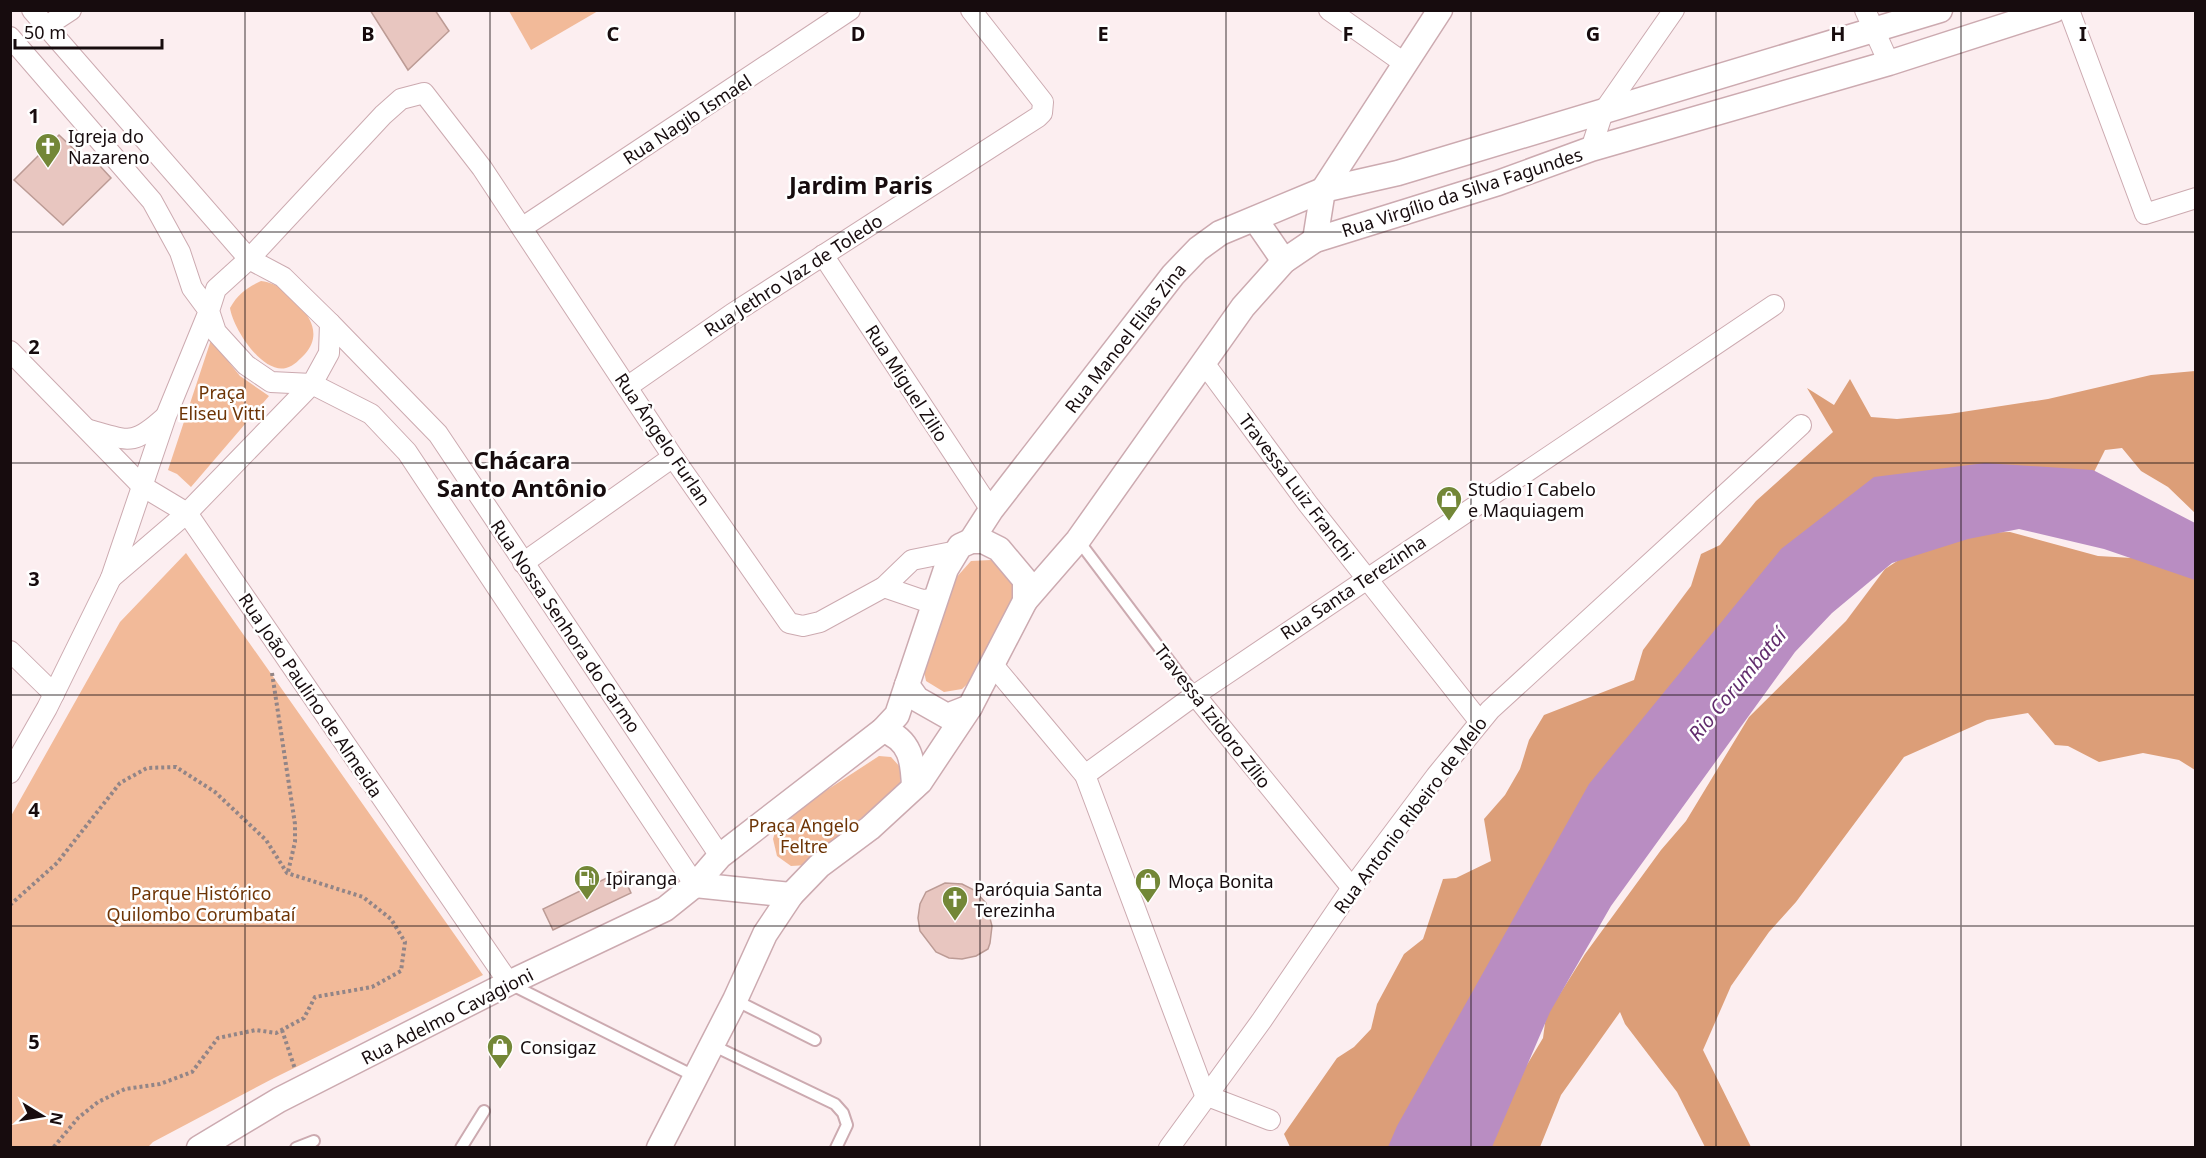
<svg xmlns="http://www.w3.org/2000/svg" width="2206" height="1158" font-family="'Noto Sans',sans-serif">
<rect width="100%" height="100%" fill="#fceef0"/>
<g fill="#f2ba99">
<path d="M509 11H598L531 50Z"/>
<path d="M261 281C280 284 287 292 299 305 313 320 320 337 305 354 300 359 294 366 286 368 262 374 233 328 230 308 238 294 246 288 261 281Z"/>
<path d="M211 340 240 376 269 396 191 487 177 474 168 470Z"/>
<path d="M186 553 483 975 274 1078 153 1142 148 1147 11 1148V816L120 622Z"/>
<path d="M991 560 1009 575 1018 592 976 676 962 689 944 692 926 681 922 661 954 580 971 561Z"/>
<path d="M879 756 891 757 901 768 900 784 808 865 791 866 777 856 773 839 778 822Z"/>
</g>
<g fill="#dc9e78">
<path d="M2195 371V513L2168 487 2141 471 2122 448 2105 450 2093 474 1868 516 1411 1147H1290L1284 1134 1337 1058 1354 1047 1371 1029 1377 1004 1404 954 1423 939 1443 879 1456 878 1491 861 1484 819 1505 795 1520 769 1529 740 1544 715 1634 680 1643 650 1691 586 1701 554 1720 545 1756 501 1833 432 1807 388 1834 405 1850 379 1871 417 1897 419 1949 414 2048 399 2151 375Z"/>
<path d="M2010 532 2098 556 2167 560 2195 568V770L2179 760 2143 753 2099 762 2068 746 2055 745 2028 713 1987 720 1904 757 1796 902 1769 932 1731 986 1703 1050 1751 1147H1705L1677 1092 1625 1024 1620 1012 1561 1095 1540 1147 1477 1148 1543 1038 1546 1016 1585 954 1661 850 1686 821 1749 717 1846 621 1885 569 1911 552 1966 533Z"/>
</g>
<path fill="#b98dc2" d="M1985 463 2093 470 2195 523V580L2104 549 2019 529 1968 539 1892 563 1832 613 1795 652 1611 906 1550 1012 1492 1147H1388L1397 1126 1589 784 1781 549 1874 477Z"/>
<g fill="#e8c6c0" stroke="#bc9b95" stroke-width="1.5">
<path d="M370 10H435L449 31 408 70Z"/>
<path d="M59 135 83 158 88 153 111 178 63 225 14 180Z"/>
<path d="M621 871 631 893 553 930 543 909Z"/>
<path d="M945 883 962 884 974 890 986 903 992 926 990 943 988 949 976 956 962 959 949 958 936 952 920 931 918 918 920 904 926 892Z"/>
</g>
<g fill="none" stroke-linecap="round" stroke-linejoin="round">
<g stroke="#ccaab0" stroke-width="14">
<g id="service">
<path d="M1078 540 1195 695"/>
<path d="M510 984 696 1077"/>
<path d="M735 1000 815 1040"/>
<path d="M712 1045 835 1104 843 1113 847 1125 836 1148"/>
<path d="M296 1148 314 1141"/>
<path d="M461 1148 484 1111"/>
</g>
</g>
<g stroke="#ccaab0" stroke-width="22">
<g id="minor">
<path d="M32 10 249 259 383 115 401 99 424 93 482 168 673 457 789 623 803 626 820 622 884 587 912 560 957 551"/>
<path d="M1329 10 1404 63"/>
<path d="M1865 10 1889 63"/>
<path d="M2069 10 2145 214 2196 198"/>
<path d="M45 27 71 10"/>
<path d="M10 37 152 201 180 252 192 288 209 311 166 416 111 578 47 708 10 773"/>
<path d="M1591 149 1603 112 1674 10"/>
<path d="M523 227 850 10"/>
<path d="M823 255 991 510"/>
<path d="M249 259 283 277 330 323 329 353 312 384 271 382 246 365 216 332 209 311 216 289Z"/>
<path d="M330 323 438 434 720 856"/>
<path d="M10 351 142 486 187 513 509 983"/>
<path d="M1204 363 1308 504 1480 722"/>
<path d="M627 387 732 314 1038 117 1042 113 1043 102 971 10"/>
<path d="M89 430C128 440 132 447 164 418"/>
<path d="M523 563 673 457"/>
<path d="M111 578 187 513 312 384 371 414 407 452 695 885"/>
<path d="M884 587 922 600 935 599"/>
<path d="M10 651 54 694"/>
<path d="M993 665 1085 775 1205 1095 1270 1120"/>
<path d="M1195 695 1352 888"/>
<path d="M1085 775 1195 695 1774 305"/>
<path d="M1169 1148 1262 1020 1352 888 1436 776 1490 710 1801 425"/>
</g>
</g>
<g stroke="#ccaab0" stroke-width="27">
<g id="tertiary">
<path d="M1255 219 1284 261"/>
<path d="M1315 240 1323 190 1440 10"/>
<path d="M971 541 991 510 1173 275 1198 249 1220 233 1323 190 1398 173 1940 10"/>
<path d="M971 541H983L999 549 1025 580V601L970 707 947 716 917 699 907 685 946 569 960 546Z"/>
<path d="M1025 601 1078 540 1243 307 1284 261 1315 240 1498 183 1591 149 1889 63 2054 10"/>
<path d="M883 730C911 740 913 761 914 787"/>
<path d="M695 885 791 895"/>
<path d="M199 1148 279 1100 509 983 665 909 695 885 720 856 883 730 897 715 907 685"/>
<path d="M659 1148 735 1000 765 934 791 895 819 866 870 828 920 782 970 707"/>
</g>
</g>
<g stroke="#928587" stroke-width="4" stroke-dasharray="3 3" stroke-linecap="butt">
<path d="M272 673 295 824V842L288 872"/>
<path d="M10 905 57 863 120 783 147 768 176 767 215 792 266 840 287 873 363 897 391 919 405 942 401 971 372 987 315 997 304 1018 276 1033 256 1030 218 1038 192 1072 160 1084 125 1089 98 1102 78 1118 53 1148"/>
<path d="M282 1030 295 1069"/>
</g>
<use href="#service" stroke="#fff" stroke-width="10"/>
<use href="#minor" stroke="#fff" stroke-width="20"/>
<use href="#tertiary" stroke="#fff" stroke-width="24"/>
</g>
<path fill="none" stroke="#170c0e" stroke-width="1.5" stroke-opacity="0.55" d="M245 10V1148M490 10V1148M735 10V1148M980 10V1148M1226 10V1148M1471 10V1148M1716 10V1148M1961 10V1148M10 232H2196M10 463H2196M10 695H2196M10 926H2196"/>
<defs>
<g id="church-pin" transform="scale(1.35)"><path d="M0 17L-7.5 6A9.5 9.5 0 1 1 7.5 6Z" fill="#738737" stroke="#fff"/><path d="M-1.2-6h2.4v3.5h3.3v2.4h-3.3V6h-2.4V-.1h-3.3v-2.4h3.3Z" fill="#fff"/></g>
<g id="shop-pin" transform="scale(1.35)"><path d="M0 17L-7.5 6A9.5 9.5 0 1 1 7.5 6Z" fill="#738737" stroke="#fff"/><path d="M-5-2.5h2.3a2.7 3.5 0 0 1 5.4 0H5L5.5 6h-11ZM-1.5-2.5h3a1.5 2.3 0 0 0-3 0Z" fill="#fff"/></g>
<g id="fuel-pin" transform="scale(1.35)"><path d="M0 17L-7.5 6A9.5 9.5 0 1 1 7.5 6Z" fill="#738737" stroke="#fff"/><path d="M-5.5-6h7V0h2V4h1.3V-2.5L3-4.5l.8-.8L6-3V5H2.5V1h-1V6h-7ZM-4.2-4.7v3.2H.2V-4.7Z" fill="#fff"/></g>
</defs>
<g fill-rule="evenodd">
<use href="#church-pin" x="48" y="146"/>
<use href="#shop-pin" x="1449" y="499"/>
<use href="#fuel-pin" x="587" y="878"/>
<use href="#shop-pin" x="1148" y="881"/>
<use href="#church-pin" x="955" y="899"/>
<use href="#shop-pin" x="500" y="1047"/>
</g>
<g text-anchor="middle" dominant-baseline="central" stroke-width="5" stroke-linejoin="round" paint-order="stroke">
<g font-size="18" fill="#170c0e" stroke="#fff">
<text transform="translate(687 119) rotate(-33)">Rua Nagib Ismael</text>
<text transform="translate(1462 192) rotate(-18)">Rua Virgílio da Silva Fagundes</text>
<text transform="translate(793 275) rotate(-33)">Rua Jethro Vaz de Toledo</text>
<text transform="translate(1125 338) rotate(-52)">Rua Manoel Elias Zina</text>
<text transform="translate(907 383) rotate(57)">Rua Miguel Zilio</text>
<text transform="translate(663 439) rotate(56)">Rua Ângelo Furlan</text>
<text transform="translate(1297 487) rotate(53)">Travessa Luiz Franchi</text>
<text transform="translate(1353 587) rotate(-34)">Rua Santa Terezinha</text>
<text transform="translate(566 626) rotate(56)">Rua Nossa Senhora do Carmo</text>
<text transform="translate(311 695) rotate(56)">Rua João Paulino de Almeida</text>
<text transform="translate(1213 716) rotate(52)">Travessa Izidoro Zílio</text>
<text transform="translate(1410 815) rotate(-53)">Rua Antonio Ribeiro de Melo</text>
<text transform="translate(447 1016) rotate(-27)">Rua Adelmo Cavagioni</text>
</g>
<g font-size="18" fill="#170c0e" stroke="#fff" text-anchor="start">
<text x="68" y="136">Igreja do<tspan x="68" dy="21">Nazareno</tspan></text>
<text x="1468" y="489">Studio I Cabelo<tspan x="1468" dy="21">e Maquiagem</tspan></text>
<text x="606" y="878">Ipiranga</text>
<text x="1168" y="881">Moça Bonita</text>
<text x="974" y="889">Paróquia Santa<tspan x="974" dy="21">Terezinha</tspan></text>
<text x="520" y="1047">Consigaz</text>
</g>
<g font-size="18" fill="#6d3405" stroke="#fff">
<text x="222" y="392">Praça<tspan x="222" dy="21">Eliseu Vitti</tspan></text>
<text x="804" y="825">Praça Angelo<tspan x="804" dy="21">Feltre</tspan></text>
<text x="201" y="893">Parque Histórico<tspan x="201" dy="21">Quilombo Corumbataí</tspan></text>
</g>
<g font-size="20" font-style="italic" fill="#622c6d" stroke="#fff">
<text transform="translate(1737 684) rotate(-50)">Rio Corumbataí</text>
</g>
<g font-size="24" font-weight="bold" fill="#170c0e" stroke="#fff">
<text x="861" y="184">Jardim Paris</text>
<text x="522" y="459">Chácara<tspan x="522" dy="28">Santo Antônio</tspan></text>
</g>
</g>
<g font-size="20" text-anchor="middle" font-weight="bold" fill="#170c0e" stroke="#fff" stroke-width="5" stroke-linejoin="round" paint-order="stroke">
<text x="368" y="41">B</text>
<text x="613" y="41">C</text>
<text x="858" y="41">D</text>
<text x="1103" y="41">E</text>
<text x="1348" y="41">F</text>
<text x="1593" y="41">G</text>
<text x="1838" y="41">H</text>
<text x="2083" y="41">I</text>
<text x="34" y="123">1</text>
<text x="34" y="354">2</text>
<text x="34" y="586">3</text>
<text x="34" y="817">4</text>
<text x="34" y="1049">5</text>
</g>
<rect width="2206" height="1158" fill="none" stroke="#170c0e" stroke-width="24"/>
<g transform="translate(42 1116) rotate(101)" stroke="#ffffff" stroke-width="4.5" paint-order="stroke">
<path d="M0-4.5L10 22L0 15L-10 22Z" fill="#170c0e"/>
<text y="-9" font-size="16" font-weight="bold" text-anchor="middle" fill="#170c0e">N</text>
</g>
<path d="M15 39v9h147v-9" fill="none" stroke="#170c0e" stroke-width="3"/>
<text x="24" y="39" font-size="18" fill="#170c0e" stroke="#ffffff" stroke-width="4.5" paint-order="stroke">50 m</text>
</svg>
